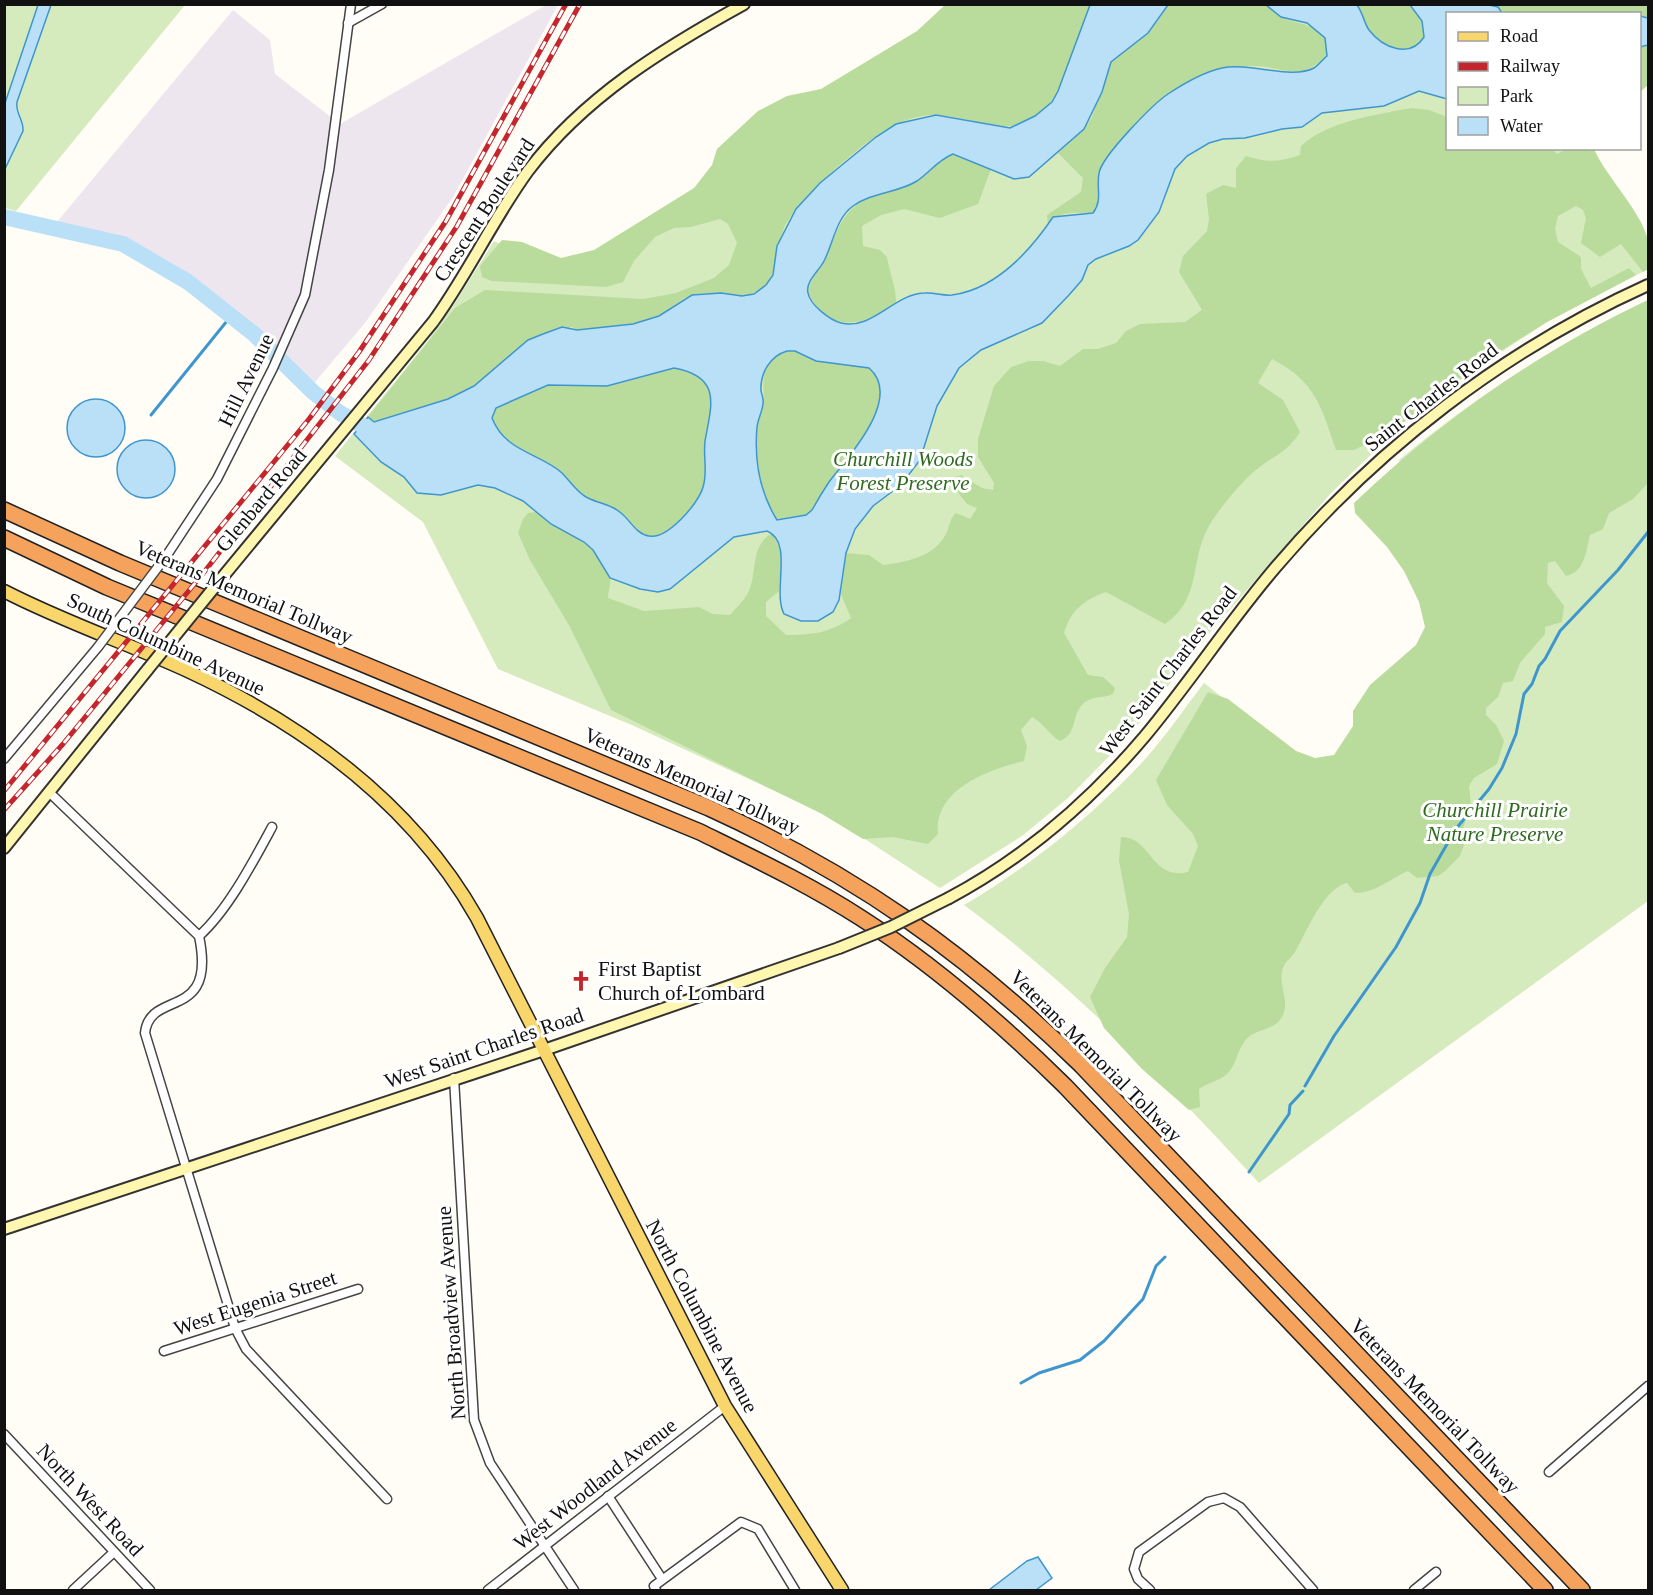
<svg xmlns="http://www.w3.org/2000/svg" width="1653" height="1595" font-family="Georgia,serif">
<rect width="100%" height="100%" fill="#fffdf5"/>
<path fill="#eee6ef" d="M546 5H558L453 197 365 323 310 388 254 334 188 282 123 244 52 228 233 10 270 40 275 74 340 124Z"/>
<g fill="#d5ebbd">
<path d="M5 5H185L16 211 5 208Z"/>
<path d="M963 5H1648V80L1640 85V14H1448V148L1589 149 1648 269 1547 322 1453 384 1404 423 1331 493 1207 636 1130 735 1068 798 1022 836 940 888 831 817 634 726 498 669 423 522 335 456 426 343 455 303 494 241 587 284Z"/>
<path d="M1648 300V901L1259 1183C1167 1083 1074 986 964 905 1026 869 1082 824 1133 772 1159 746 1181 713 1204 683L1328 781 1451 633 1399 460C1476 396 1558 343 1648 300Z"/>
</g>
<g fill="#b9dc9c">
<path d="M945 5H1090L1058 91C1024 150 987 118 937 115 925 114 909 119 897 124 866 138 799 197 784 228 776 246 779 270 766 284 748 306 717 288 693 295 680 298 670 311 658 316 633 327 604 327 577 330L572 327 528 340 474 386 448 399 374 422 368 417 455 308 485 290 643 299 676 293 714 278 729 265 737 243 728 224 720 219 691 227 674 228 655 237 634 261 623 282 606 287 492 281 482 277 480 266 502 240 522 242 561 258 594 250 694 188 712 165 717 149 758 111 787 96 821 89 917 31Z"/>
<path d="M1168 5H1266C1271 8 1276 15 1281 17 1299 26 1335 24 1327 56 1297 85 1284 65 1250 66 1240 66 1178 88 1168 94 1153 103 1102 158 1099 173 1097 188 1103 200 1093 213 1076 213 1058 210 1048 225L1047 215 1081 192 1083 178 1057 152 1084 129 1092 117 1111 62 1157 22Z"/>
<path d="M1357 5H1410L1422 21 1424 37C1410 59 1383 48 1369 30 1364 23 1363 13 1357 5Z"/>
<path d="M1489 5H1648V18L1640 16V14L1502 13 1498 7Z"/>
<path d="M1648 45V85L1640 92V47Z"/>
<path d="M1411 108 1429 110 1447 117 1448 148 1552 149 1557 154 1566 149H1594C1606 177 1643 213 1648 241 1649 250 1648 260 1648 269L1643 272 1621 244 1600 257 1581 243 1586 218 1583 210 1576 206 1558 216 1555 229 1558 242 1581 257V269L1591 288 1629 268 1636 275 1547 322 1497 353 1387 434 1354 450H1336C1321 406 1315 381 1272 359L1258 383 1283 400 1300 432C1285 455 1275 454 1256 470 1241 482 1218 510 1209 526 1189 560 1203 598 1165 624L1106 592C1084 600 1071 610 1064 633L1088 675 1103 677 1115 688 1113 694C1102 699 1091 695 1082 705 1071 717 1078 733 1060 741 1049 735 1044 723 1032 717L1021 730 1027 746 1024 761C988 770 934 789 938 834L928 844 893 837 863 839 822 814 611 710 570 627 530 560 518 533 523 519 528 513 536 512C558 530 606 547 610 579 611 584 608 592 608 598L644 611 699 607 713 614 730 615C737 607 747 598 750 588 757 569 751 545 772 533 787 561 780 562 779 591L766 602V616L786 635C811 635 830 633 851 618L840 592 846 553 869 555 883 565C906 562 934 557 946 534 950 527 949 519 956 513L970 519 977 508 967 504 952 485 953 478 961 475 982 488 993 490 994 483 978 457V439L994 386 1011 367 1029 361H1043L1060 366 1083 349H1098L1116 343 1126 331 1140 324 1185 322 1202 310 1179 272 1183 256 1207 231 1209 219 1206 194 1223 185 1236 188V168L1246 156C1266 163 1280 162 1300 155L1301 146C1328 121 1375 115 1411 108Z"/>
<path d="M953 154 991 169 978 204 940 218 904 209 881 215 862 226 863 246 880 250 887 257C889 272 897 289 896 304 863 326 829 335 808 293 809 280 819 272 824 260 841 226 840 207 881 193 892 189 906 187 916 181 930 173 938 160 953 154Z"/>
<path d="M1648 300V483L1633 499 1609 513 1603 529 1590 535C1586 551 1585 572 1566 576L1555 561 1548 563 1547 583 1564 606 1562 622 1545 627V634L1520 663 1513 681 1503 683 1498 697 1486 708V715L1496 725 1504 741 1497 764 1474 778 1469 786 1471 805 1461 834 1465 842 1460 856 1445 871 1438 876 1417 878 1408 871C1390 879 1375 893 1355 893L1347 883C1324 888 1307 931 1296 950 1293 957 1285 961 1283 968 1277 985 1291 1000 1282 1017 1275 1029 1261 1029 1251 1035 1237 1045 1238 1064 1227 1074 1219 1081 1207 1083 1199 1089L1200 1107 1189 1110 1142 1069 1104 1028 1090 997 1105 968 1127 937 1129 914 1119 861 1121 837C1151 836 1151 881 1188 872L1198 846 1193 834 1167 805 1156 780 1208 692 1228 699 1296 751 1315 758 1334 755 1353 726V711L1370 685 1416 645 1425 627 1419 602 1404 571 1387 547 1355 513 1354 503C1444 418 1537 353 1648 300Z"/>
<path d="M787 351H795L816 361 869 368C904 398 847 458 829 482 823 491 817 501 812 510L806 515 777 520C759 487 753 465 757 427 758 419 762 412 763 404 766 382 755 362 787 351Z"/>
<path d="M674 368C723 377 711 406 705 442 703 457 708 472 703 487 698 503 667 540 648 536 636 534 630 520 621 513 611 504 600 504 588 498 578 493 570 481 562 473 540 453 505 452 492 418L496 408 548 385 607 386Z"/>
</g>
<g fill="#b9e0f7" stroke="#3f96cf" stroke-width="1.5" fill-rule="evenodd">
<path d="M38 5H51L17 102C15 113 24 120 23 131L5 169V103Z"/>
<path d="M1090 5H1168L1148 33 1111 62 1102 92 1084 129 1029 177 1014 179 953 154C938 160 930 172 917 181 898 193 872 192 853 206 836 218 833 244 824 261 819 271 805 282 808 293 810 305 830 320 841 323 872 331 895 293 925 293 934 292 942 296 952 295 997 289 1030 251 1053 217L1093 213C1103 200 1096 188 1099 173 1102 156 1153 104 1168 94 1183 84 1204 72 1222 68 1249 62 1291 80 1314 68 1318 66 1323 59 1327 56L1325 38 1307 23 1281 17 1266 5H1357C1363 13 1364 23 1369 30 1383 48 1410 59 1424 37L1422 21 1410 5H1489L1498 7 1502 13 1448 14 1447 99 1419 91 1384 106 1322 113 1302 127 1282 129 1245 138 1223 139 1209 143 1187 156 1175 169 1159 212 1138 240 1129 246 1096 259 1088 265 1082 280 1069 295 1042 323 981 350 959 368 937 406 920 460 901 485 873 506 855 529 846 553 839 600 833 612 818 621H801L784 614C772 591 794 542 767 531L734 537 670 589 658 592 640 589 610 578 593 550 584 542 551 524 523 501 495 488 478 485 441 495 417 493 404 477 381 462 354 434 368 417 374 422 448 399 474 386 528 340 543 334 562 327 577 330 633 324 659 316 692 295 721 293 742 296 754 294 766 285 773 275 777 246 796 209 820 183 876 137 896 124 936 115 1010 128 1035 116 1052 102 1058 91ZM787 351H795L816 361 869 368C904 398 847 458 829 482 823 491 817 501 812 510L806 515 777 520C759 491 754 461 757 427 758 419 762 412 763 404 764 400 762 395 761 391 760 373 770 356 787 351ZM674 368C723 377 711 406 705 441 703 457 708 472 703 487 699 503 667 540 649 536 636 534 630 520 621 513 611 504 600 504 588 498 578 494 570 481 562 473 540 453 505 452 492 418L496 408 548 385 607 386Z"/>
<path d="M1640 16 1648 18V45L1640 47Z"/>
<circle cx="96" cy="428" r="29"/>
<circle cx="146" cy="469" r="29"/>
<path d="M1038 1557 1052 1578 1036 1590H989L1027 1561Z"/>
</g>
<g fill="none" stroke-linecap="round" stroke-linejoin="round">
<g stroke="#3f96cf" stroke-width="3">
<path d="M151 415 231 316"/>
<path d="M1305 1086 1334 1036 1396 947 1420 903 1430 874 1455 830 1489 789 1502 768 1516 734 1524 694 1532 684 1539 666 1545 659 1560 631 1618 570 1648 532"/>
<path d="M1249 1172 1289 1114 1290 1105 1303 1091"/>
<path d="M1021 1383 1039 1373 1080 1360 1104 1341 1143 1299 1156 1266 1165 1257"/>
</g>
<path stroke="#b9e0f7" stroke-width="16" d="M4 217 123 244 188 282 254 334 313 392 340 413 379 435"/>
<g stroke="#444" stroke-width="11">
<g id="street">
<path d="M348 23 382 4"/>
<path d="M167 555 217 479 273 368 305 295 329 170 351 4"/>
<path d="M4 759 98 647"/>
<path d="M50 793 199 936C217 1023 150 988 145 1033L235 1328 246 1349 387 1499"/>
<path d="M199 936C228 910 253 862 272 827"/>
<path d="M454 1078 474 1420 490 1463 574 1590"/>
<path d="M164 1351 358 1289"/>
<path d="M4 1434 150 1590"/>
<path d="M1549 1472 1648 1386"/>
<path d="M608 1496 662 1579"/>
<path d="M73 1590 114 1552"/>
<path d="M488 1590 725 1406"/>
<path d="M656 1590 654 1586 741 1522 758 1529 795 1590"/>
<path d="M1150 1590 1138 1579 1134 1569 1139 1552 1208 1502 1224 1498 1240 1507 1313 1590"/>
<path d="M1414 1590 1436 1572"/>
</g>
</g>
<g stroke="#333" stroke-width="14">
<g id="secondary">
<path d="M221 579 433 322C468 274 493 219 528 171 584 97 664 48 744 4"/>
<path d="M4 848 148 669"/>
<path d="M949 898C1024 858 1090 801 1145 736 1190 682 1229 622 1275 568 1377 448 1504 350 1648 285"/>
<path d="M4 1229 544 1050 839 948"/>
</g>
</g>
<g stroke="#222" stroke-width="15">
<path id="primary" d="M4 591C64 622 127 643 188 671 306 726 412 803 477 918L725 1406 842 1590"/>
</g>
<g stroke="#222" stroke-width="18">
<g id="highway">
<path d="M4 510 120 563 709 808C856 875 965 952 1081 1065L1582 1590"/>
<path d="M4 538 107 587 700 832C755 859 810 885 861 918 936 966 1002 1024 1065 1086L1545 1590"/>
</g>
</g>
<use href="#street" stroke="#fff" stroke-width="8"/>
<use href="#secondary" stroke="#fff6b0" stroke-width="10"/>
<use href="#primary" stroke="#f9d66b" stroke-width="12"/>
<use href="#highway" stroke="#f5a25d" stroke-width="15"/>
<g stroke="#c4262e" stroke-width="5">
<g id="rail">
<path d="M4 791 309 419 359 352 446 221 566 4"/>
<path d="M4 810 63 744 205 571 369 360 457 226 580 4"/>
</g>
</g>
<use href="#rail" stroke="#fff" stroke-width="3" stroke-dasharray="9" stroke-linecap="butt"/>
<g stroke="#444" stroke-width="11" stroke-linecap="butt">
<path id="street-bridge" d="M98 647 167 555"/>
</g>
<g stroke="#333" stroke-width="14" stroke-linecap="butt">
<g id="secondary-bridge">
<path d="M148 669 221 579"/>
<path d="M839 948 891 927 949 898"/>
</g>
</g>
<use href="#street-bridge" stroke="#fff" stroke-width="8"/>
<use href="#secondary-bridge" stroke="#fff6b0" stroke-width="10"/>
</g>
<defs>
<g id="church-bare" transform="scale(1.62)"><path d="M-1.2-6h2.4v3.5h3.3v2.4h-3.3V6h-2.4V-.1h-3.3v-2.4h3.3Z" fill="#c4262e" stroke="#fff" stroke-width="2.5" paint-order="stroke"/></g>
</defs>
<g fill-rule="evenodd">
<use href="#church-bare" x="581" y="981"/>
</g>
<g text-anchor="middle" dominant-baseline="central" stroke-width="6" stroke-linejoin="round" paint-order="stroke">
<g font-size="21" fill="#111" stroke="#fff">
<text transform="translate(484 210) rotate(-57)">Crescent Boulevard</text>
<text transform="translate(246 380) rotate(-64)">Hill Avenue</text>
<text transform="translate(1431 397) rotate(-38)">Saint Charles Road</text>
<text transform="translate(261 500) rotate(-50)">Glenbard Road</text>
<text transform="translate(244 592) rotate(23)">Veterans Memorial Tollway</text>
<text transform="translate(166 644) rotate(25)">South Columbine Avenue</text>
<text transform="translate(1168 671) rotate(-52)">West Saint Charles Road</text>
<text transform="translate(692 781) rotate(24)">Veterans Memorial Tollway</text>
<text transform="translate(484 1048) rotate(-19)">West Saint Charles Road</text>
<text transform="translate(1096 1056) rotate(45)">Veterans Memorial Tollway</text>
<text transform="translate(255 1303) rotate(-18)">West Eugenia Street</text>
<text transform="translate(451 1313) rotate(-94)">North Broadview Avenue</text>
<text transform="translate(702 1316) rotate(62)">North Columbine Avenue</text>
<text transform="translate(1435 1406) rotate(46)">Veterans Memorial Tollway</text>
<text transform="translate(595 1484) rotate(-38)">West Woodland Avenue</text>
<text transform="translate(90 1500) rotate(47)">North West Road</text>
</g>
<g font-size="21" font-style="italic" fill="#2f6b1f" stroke="#fff">
<text x="903" y="459">Churchill Woods<tspan x="903" dy="24">Forest Preserve</tspan></text>
<text x="1495" y="810">Churchill Prairie<tspan x="1495" dy="24">Nature Preserve</tspan></text>
</g>
<g font-size="21" fill="#111" stroke="#fff" text-anchor="start">
<text x="598" y="969">First Baptist<tspan x="598" dy="24">Church of Lombard</tspan></text>
</g>
</g>
<rect width="1653" height="1595" fill="none" stroke="#111111" stroke-width="12"/>
<rect x="1446" y="12" width="195" height="138" fill="#ffffff" stroke="#a0a0a0" stroke-width="1.5"/>
<rect x="1458" y="32" width="30" height="9" fill="#f9d66b" stroke="#a0a0a0" stroke-width="1.5"/>
<text x="1500" y="42" font-size="18" fill="#111111">Road</text>
<rect x="1458" y="62" width="30" height="9" fill="#c4262e" stroke="#a0a0a0" stroke-width="1.5"/>
<text x="1500" y="72" font-size="18" fill="#111111">Railway</text>
<rect x="1458" y="87" width="30" height="18" fill="#d5ebbd" stroke="#a0a0a0" stroke-width="1.5"/>
<text x="1500" y="102" font-size="18" fill="#111111">Park</text>
<rect x="1458" y="117" width="30" height="18" fill="#b9e0f7" stroke="#a0a0a0" stroke-width="1.5"/>
<text x="1500" y="132" font-size="18" fill="#111111">Water</text>
</svg>
